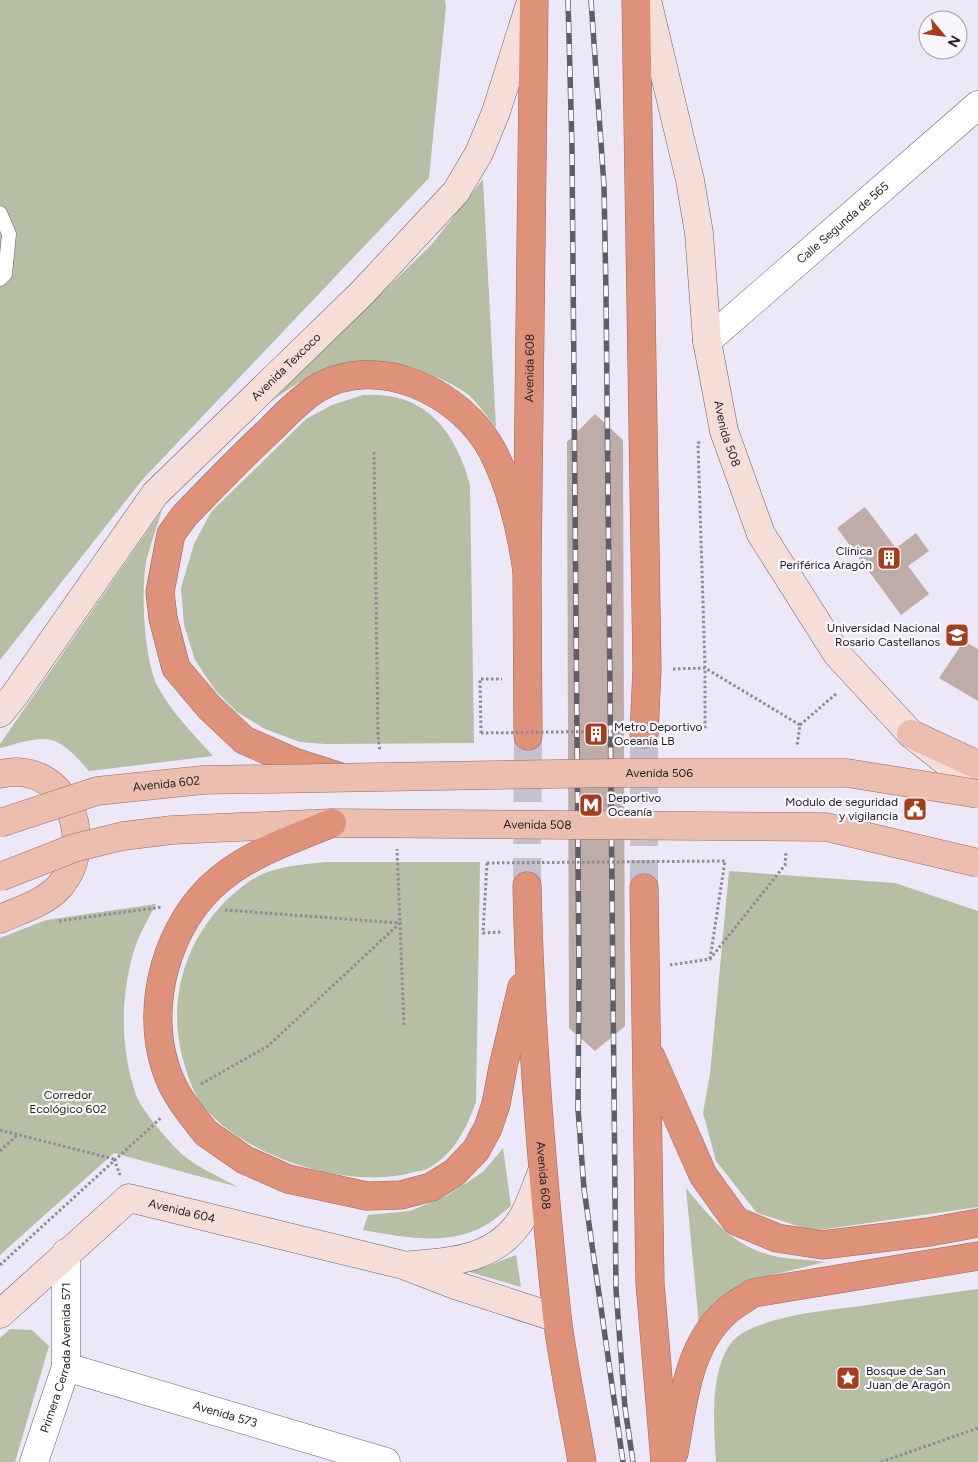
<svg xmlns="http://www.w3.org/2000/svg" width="978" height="1462" font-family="Figtree,sans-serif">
<rect width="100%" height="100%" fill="#ede8f7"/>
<g fill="#b6bea4">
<path d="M0 0H445L446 6 429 178 143 479 0 660Z"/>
<path d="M483 179 496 428C487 417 477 401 466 393 430 368 370 353 328 368 306 376 287 390 269 403L432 244Z"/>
<path d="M363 395C373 395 384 395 394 397 438 406 459 445 470 485L474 743 325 744 300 742 265 729 237 712 215 690 195 660 184 625 181 588 194 544 211 512 306 419 332 405Z"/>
<path d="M162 510C157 526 151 542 147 558 140 586 144 662 158 687 172 713 193 734 213 756L89 771C55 731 47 735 0 748V744Z"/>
<path d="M326 862H480L476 1102C467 1127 455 1152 432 1166 427 1170 420 1171 414 1172 352 1191 246 1158 204 1107 194 1095 188 1077 184 1063 163 994 191 921 250 881 272 866 300 865 326 862Z"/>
<path d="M729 871 895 883 978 911V1207L813 1231 757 1213 716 1161 703 1113 710 1074Z"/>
<path d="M156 904C150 916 142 929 137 942 120 990 119 1045 136 1095 142 1111 174 1149 188 1159 203 1170 222 1178 238 1187L114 1153 0 1255V938L46 920Z"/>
<path d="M503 1148 511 1206C503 1212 495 1220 486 1225 448 1247 404 1237 363 1230L368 1215 410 1211 446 1196 483 1172Z"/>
<path d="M686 1188C710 1217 732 1245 770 1255 787 1260 807 1259 825 1262L764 1277 739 1289 699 1325Z"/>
<path d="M516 1255 521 1287 466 1271 485 1267Z"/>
<path d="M978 1289V1462H716C714 1428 709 1372 731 1343 751 1317 829 1310 861 1306 900 1300 939 1294 978 1289Z"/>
<path d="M10 1329 32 1330 49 1346 15 1462H0V1338Z"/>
</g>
<g fill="#bdada6">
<path d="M595 414 623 440 625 1026 595 1051 569 1028 567 442Z"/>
<path d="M865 507 896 548 916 533 929 551 908 566 929 594 901 615 837 528Z"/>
<path d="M964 641 978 649V701L939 678Z"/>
</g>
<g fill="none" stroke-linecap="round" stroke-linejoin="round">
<g stroke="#c4c0cd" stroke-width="28" stroke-dasharray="28 14" stroke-linecap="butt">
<path d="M527 886 528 736"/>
<path d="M644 888V734"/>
</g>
<g stroke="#64606c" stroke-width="15">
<path id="lane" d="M0 213 9 234 5 274 0 279"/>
</g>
<g stroke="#64606c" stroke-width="29">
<g id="street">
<path id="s1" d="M707 341 978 105"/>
<path id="s2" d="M66 1367 386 1462"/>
<path id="s3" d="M34 1462 66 1367V1253"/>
</g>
</g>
<g stroke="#64606c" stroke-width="29">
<g id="secondary">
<path id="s4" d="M647 0 690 180 699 233 707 341 724 431 761 534 837 654 911 734 978 787"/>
<path id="s5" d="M0 713 14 696 155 494 362 293 456 192 479 153 496 112 531 1"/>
<path d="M411 1265C456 1262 500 1258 524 1215 531 1202 536 1186 542 1172"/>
<path id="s6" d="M0 1314 129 1198 403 1265 455 1285 557 1318"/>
</g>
</g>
<g stroke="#9b695b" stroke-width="29">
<g id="primary">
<path d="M911 734 978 765"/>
<path d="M0 774C64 758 99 840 60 886 45 903 20 910 0 919"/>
</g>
</g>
<g stroke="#9b695b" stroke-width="29">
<g id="highway">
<path d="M636 0 647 669 644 734"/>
<path id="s7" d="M528 736 527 571 534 0"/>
<path d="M338 776 294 762 244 740 209 707 176 668 163 618 160 592 171 534 185 515C213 486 241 457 271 429 285 415 299 400 316 389 377 352 462 392 493 452 512 489 521 530 527 571"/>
<path id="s8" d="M527 886C530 1030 542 1173 557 1316 563 1365 574 1414 582 1462"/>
<path d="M644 888 650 1283 665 1462"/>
<path d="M651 1057 703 1175 736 1221 777 1238 822 1245 929 1232 978 1223"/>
<path d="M206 1133 245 1160 288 1179 367 1196 401 1195 431 1187 454 1173 476 1150 488 1128 496 1104 503 1067 522 987"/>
<path d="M674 1453C683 1404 687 1345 727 1311 735 1304 745 1299 753 1293L978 1256"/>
</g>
</g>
<g stroke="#8d8a94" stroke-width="3" stroke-dasharray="2.5 2.5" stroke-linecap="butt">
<path d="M700 442 698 443 705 668V730"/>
<path d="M374 452 378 736 380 752"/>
<path d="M673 669 705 668 800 725 797 746"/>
<path d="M800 725 837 693"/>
<path d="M481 733 480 679H502"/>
<path d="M487 863 483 933 502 932"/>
<path d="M225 910 400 923 404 1027"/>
<path d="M59 921 162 907"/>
<path d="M710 959 725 861"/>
<path d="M670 965 710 959 785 865 786 852"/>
<path d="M201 1084 268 1046 400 923 397 849"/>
<path d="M0 1130 114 1159"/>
<path d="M0 1151 17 1135"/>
<path d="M114 1159 120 1175"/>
<path d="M0 1265 162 1117"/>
<path d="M881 1462 978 1428"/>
</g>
<use href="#lane" stroke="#fff" stroke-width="14"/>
<use href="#street" stroke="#fff" stroke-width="28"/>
<use href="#secondary" stroke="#f5ded7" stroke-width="28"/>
<use href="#primary" stroke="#ebbeaf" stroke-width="28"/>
<use href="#highway" stroke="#dd9279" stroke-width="28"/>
<g stroke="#605d66" stroke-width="5.5">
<g id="rail">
<path d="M568 0 572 148 579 974 578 1109 584 1189 623 1462"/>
<path d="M591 0 604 186 606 294 616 1290 625 1408 633 1462"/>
</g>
</g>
<use href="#rail" stroke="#f9f7fd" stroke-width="4" stroke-dasharray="11" stroke-linecap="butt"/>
<g stroke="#9b695b" stroke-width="29" stroke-linecap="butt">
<g id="primary-bridge">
<path id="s9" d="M0 823 97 791 203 780 615 773H847L978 794"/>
<path id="s10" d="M0 877 74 848 123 836 172 830 332 823 826 827 978 863"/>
</g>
</g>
<g stroke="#9b695b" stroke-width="29" stroke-linecap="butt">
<path id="highway-bridge" d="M206 1133C191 1114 173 1093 166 1069 144 1005 168 921 220 879 253 852 293 839 332 823"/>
</g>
<g stroke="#8d8a94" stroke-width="3" stroke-dasharray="2.5 2.5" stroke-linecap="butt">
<path d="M481 733 705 730"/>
<path d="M487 863 725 861"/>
</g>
<use href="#primary-bridge" stroke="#ebbeaf" stroke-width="28"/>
<use href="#highway-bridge" stroke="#dd9279" stroke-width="28"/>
</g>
<defs>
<g id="building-square" transform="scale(1.25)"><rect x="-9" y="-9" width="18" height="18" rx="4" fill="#a53e1c" stroke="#f9f7fd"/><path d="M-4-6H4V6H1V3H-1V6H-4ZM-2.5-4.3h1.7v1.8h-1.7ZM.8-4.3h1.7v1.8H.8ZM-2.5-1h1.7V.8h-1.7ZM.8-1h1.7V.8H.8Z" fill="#fff"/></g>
<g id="university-square" transform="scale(1.25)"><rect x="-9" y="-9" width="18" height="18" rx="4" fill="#a53e1c" stroke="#f9f7fd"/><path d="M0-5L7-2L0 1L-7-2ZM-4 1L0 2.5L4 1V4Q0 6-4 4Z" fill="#fff"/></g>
<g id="metro-square" transform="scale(1.25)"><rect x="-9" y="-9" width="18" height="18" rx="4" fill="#a53e1c" stroke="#f9f7fd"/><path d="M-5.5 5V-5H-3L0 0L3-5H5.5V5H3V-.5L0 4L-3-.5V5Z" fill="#fff"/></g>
<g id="civic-square" transform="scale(1.25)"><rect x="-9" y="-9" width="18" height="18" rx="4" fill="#a53e1c" stroke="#f9f7fd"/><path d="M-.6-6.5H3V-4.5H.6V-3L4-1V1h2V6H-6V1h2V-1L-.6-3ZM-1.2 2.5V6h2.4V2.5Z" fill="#fff"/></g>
<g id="sight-square" transform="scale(1.25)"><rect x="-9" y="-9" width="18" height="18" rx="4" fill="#a53e1c" stroke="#f9f7fd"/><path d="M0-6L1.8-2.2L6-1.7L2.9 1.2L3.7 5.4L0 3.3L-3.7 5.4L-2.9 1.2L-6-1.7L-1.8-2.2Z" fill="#fff"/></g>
</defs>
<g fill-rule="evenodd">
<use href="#building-square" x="889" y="558"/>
<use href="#university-square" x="957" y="635"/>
<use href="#building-square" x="596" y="734"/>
<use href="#metro-square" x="591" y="805"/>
<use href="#civic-square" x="915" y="809"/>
<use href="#sight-square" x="848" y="1378"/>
</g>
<g text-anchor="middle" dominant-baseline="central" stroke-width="4.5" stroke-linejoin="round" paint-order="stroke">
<g font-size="12" fill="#201e24" stroke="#f9f7fd">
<text stroke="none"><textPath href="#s1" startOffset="180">Calle Segunda de 565</textPath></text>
<text stroke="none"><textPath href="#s5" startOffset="451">Avenida Texcoco</textPath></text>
<text stroke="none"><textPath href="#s7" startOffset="368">Avenida 608</textPath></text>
<text stroke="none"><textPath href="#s4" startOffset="442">Avenida 508</textPath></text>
<text stroke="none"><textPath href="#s9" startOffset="665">Avenida 506</textPath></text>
<text stroke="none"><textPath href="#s9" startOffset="172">Avenida 602</textPath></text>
<text stroke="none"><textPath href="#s10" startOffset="545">Avenida 508</textPath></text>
<text stroke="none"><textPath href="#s8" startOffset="290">Avenida 608</textPath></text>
<text stroke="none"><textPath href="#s6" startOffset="228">Avenida 604</textPath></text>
<text stroke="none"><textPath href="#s3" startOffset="108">Primera Cerrada Avenida 571</textPath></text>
<text stroke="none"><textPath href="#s2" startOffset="166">Avenida 573</textPath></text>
</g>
<g font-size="12" fill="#201e24" stroke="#f9f7fd" text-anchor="end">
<text x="872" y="551">Clínica<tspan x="872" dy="14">Periférica Aragón</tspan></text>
<text x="940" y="628">Universidad Nacional<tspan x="940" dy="14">Rosario Castellanos</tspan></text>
<text x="614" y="727" text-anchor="start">Metro Deportivo<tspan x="614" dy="14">Oceanía LB</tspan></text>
<text x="608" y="798" text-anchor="start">Deportivo<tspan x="608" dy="14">Oceanía</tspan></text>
<text x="898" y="802">Modulo de seguridad<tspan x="898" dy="14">y vigilancia</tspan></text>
<text x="866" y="1371" text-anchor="start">Bosque de San<tspan x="866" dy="14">Juan de Aragón</tspan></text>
</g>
<g font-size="12" fill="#262e0b" stroke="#f9f7fd">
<text x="68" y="1095">Corredor<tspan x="68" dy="14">Ecológico 602</tspan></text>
</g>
</g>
<g transform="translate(943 35) rotate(119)"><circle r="24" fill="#f9f7fd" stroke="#a2a0a6"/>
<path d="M0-4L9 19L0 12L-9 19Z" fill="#a53e1c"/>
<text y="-8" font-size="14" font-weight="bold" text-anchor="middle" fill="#201e24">N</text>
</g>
</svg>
